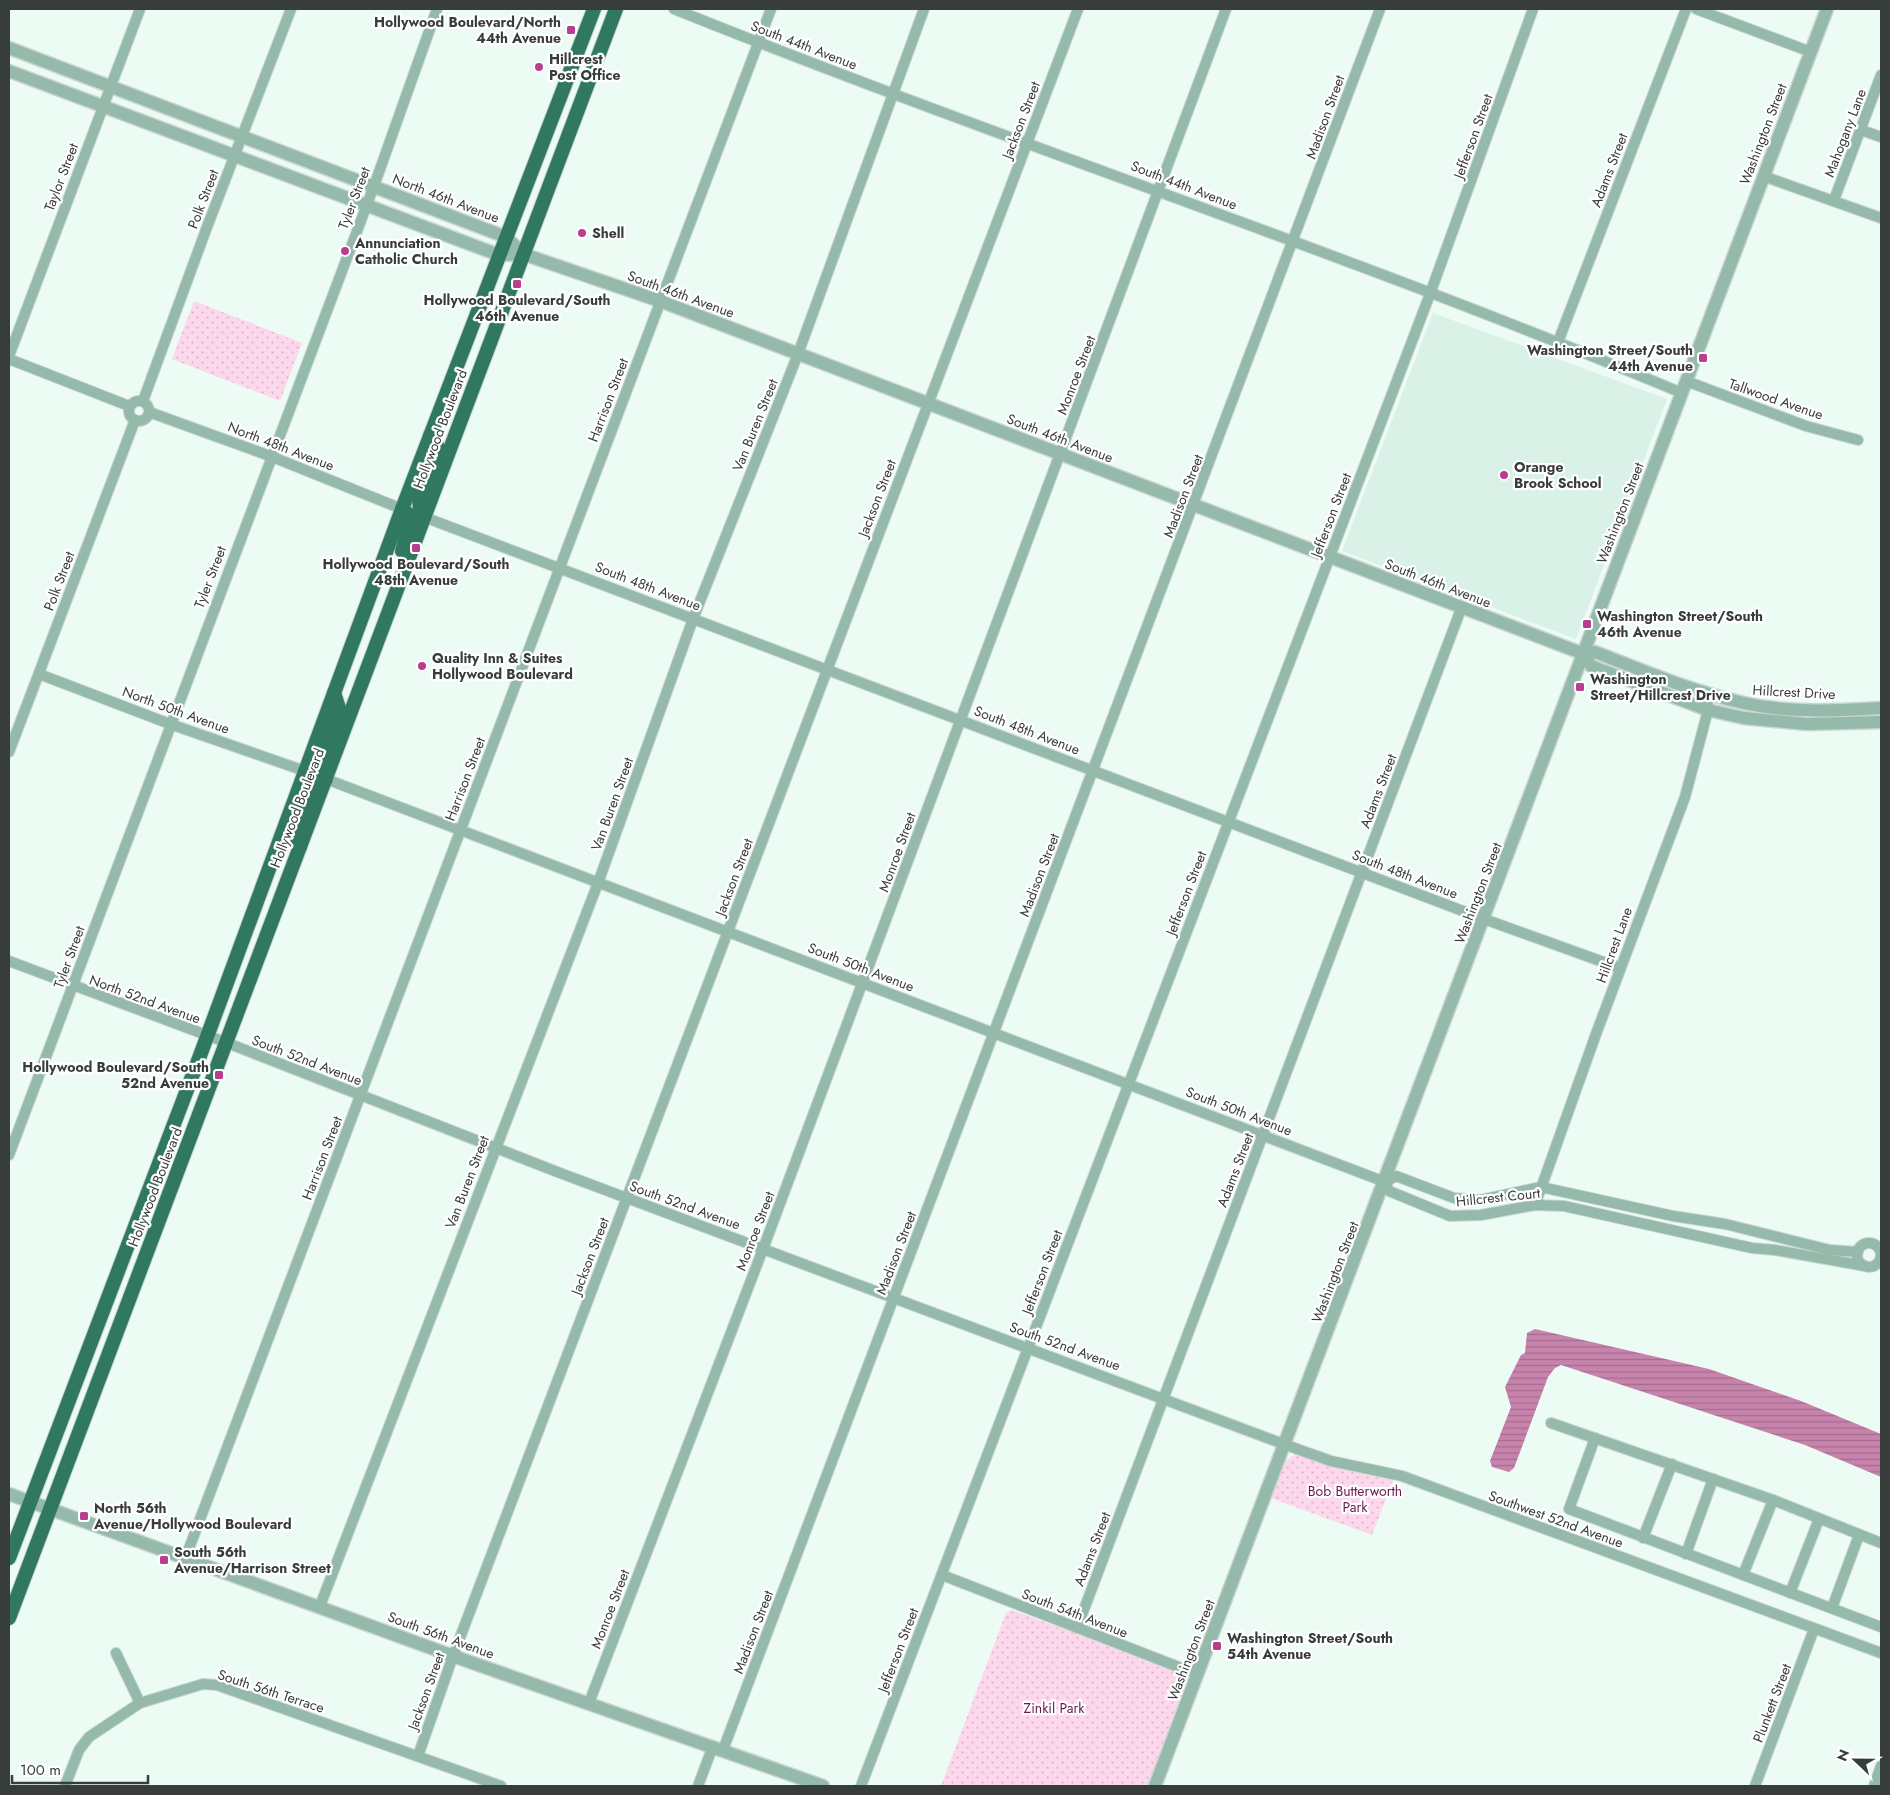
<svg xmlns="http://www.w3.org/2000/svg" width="1890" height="1795" font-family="Jost,sans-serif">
<defs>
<pattern id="park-dots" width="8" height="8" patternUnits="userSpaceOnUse" patternTransform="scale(1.25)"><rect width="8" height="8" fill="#fdd7ec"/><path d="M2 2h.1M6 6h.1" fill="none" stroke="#d9b9cb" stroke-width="1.8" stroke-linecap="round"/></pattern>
<pattern id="water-rules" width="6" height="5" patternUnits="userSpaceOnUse" patternTransform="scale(1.25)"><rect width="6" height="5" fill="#c883ac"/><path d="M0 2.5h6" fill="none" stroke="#a36c8d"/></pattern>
</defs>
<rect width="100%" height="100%" fill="#ecfcf5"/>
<path fill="#daf1e7" d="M1433 313 1667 399 1576 639 1342 551Z"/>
<g fill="url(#park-dots)">
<path d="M194 301 302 343 280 401 172 359Z"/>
<path d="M1295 1454 1339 1469 1394 1478 1372 1535 1271 1498 1285 1462Z"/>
<path d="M1012 1610 1184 1673 1191 1681 1150 1786H941L1006 1613Z"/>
</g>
<path fill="url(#water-rules)" d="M1535 1329 1709 1369 1801 1401 1881 1434V1477L1805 1445 1561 1365 1555 1368 1548 1377 1514 1468 1509 1472 1492 1467 1490 1461 1511 1407 1505 1387 1521 1355 1525 1353 1527 1333Z"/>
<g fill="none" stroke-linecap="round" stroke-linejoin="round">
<g stroke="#c8d6d0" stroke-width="12">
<g id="minor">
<path d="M674 9C1008 143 1350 254 1682 393"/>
<path d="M1696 9 1811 52"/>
<path d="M1861 130 1881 137"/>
<path d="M1763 176 1881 218"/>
<path d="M1834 200 1881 75"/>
<path d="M1558 342 1686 9"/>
<path d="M9 356 140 9"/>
<path d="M9 359 129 406"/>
<path d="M1686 381 1806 426 1858 440"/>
<circle cx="139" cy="411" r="10"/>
<path d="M143 401 207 227 291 9"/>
<path d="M149 412 270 456 402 509"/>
<path d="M424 517 1484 919 1620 968"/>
<path d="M39 674 170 724 305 771"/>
<path d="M9 752 135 420"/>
<path d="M326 779 1385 1182"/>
<path d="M9 961 217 1039 560 1173 1286 1445 1331 1461 1402 1476 1881 1653"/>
<path d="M9 1155 374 186 437 9"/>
<path d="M1385 1182 1389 1191 1450 1216 1481 1215 1535 1205 1564 1206 1752 1248 1775 1250 1865 1266"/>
<path d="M1385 1182 1396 1176 1454 1198 1480 1200 1541 1187 1673 1216 1725 1224 1830 1250 1858 1252"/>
<path d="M1535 1205 1596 1034 1685 797 1708 710 1707 694"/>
<circle cx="1869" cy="1255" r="12"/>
<path d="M1551 1423 1773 1500 1881 1543"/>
<path d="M1595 1438 1569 1509 1881 1627"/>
<path d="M1643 1538 1672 1464"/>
<path d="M1686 1554 1713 1479"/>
<path d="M185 1559 771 9"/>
<path d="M942 1575 1189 1671 1199 1668"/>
<path d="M1743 1575 1773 1500"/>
<path d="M1790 1593 1819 1519"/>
<path d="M320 1606 598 883 693 619 798 354 924 9"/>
<path d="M1832 1608 1859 1535"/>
<path d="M1077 1628 1461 609"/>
<path d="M116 1653 140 1703"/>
<path d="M589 1703 763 1249 1226 9"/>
<path d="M723 1750 1380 9"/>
<path d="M418 1756 453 1656 1078 9"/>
<path d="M65 1786 79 1750 89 1737 140 1703 203 1684 217 1685 501 1786"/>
<path d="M698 1786 713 1746"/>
<path d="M861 1786 1430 294 1533 9"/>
<path d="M1755 1786 1814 1629"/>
<path d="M1874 1786 1881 1766"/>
</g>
</g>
<g stroke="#c8d6d0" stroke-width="15">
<g id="tertiary">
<path d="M9 48 506 237 523 254"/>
<path d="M9 71 499 255 523 254 660 301 1584 654 1595 652C1644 671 1693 692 1744 703 1788 713 1837 711 1881 708"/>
<path d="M1584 654 1591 666 1708 710 1744 718 1807 724 1881 722"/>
<path d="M9 1494 453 1656 823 1786"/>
<path d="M1155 1786 1827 9"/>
</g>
</g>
<g stroke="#c8d6d0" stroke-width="16">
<g id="trunk">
<path d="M424 517 420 513 419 496 438 447 430 436"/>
<path d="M402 551 410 524 408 514 402 509"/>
<path d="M326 779 318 770 319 762 339 708 334 693"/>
<path d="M300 847 295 832 311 783 310 775 305 771"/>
<path d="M9 1558 201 1053 402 509 594 9"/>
<path d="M9 1618 616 9"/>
</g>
</g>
<use href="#minor" stroke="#95b9aa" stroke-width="10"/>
<use href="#tertiary" stroke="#95b9aa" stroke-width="12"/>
<use href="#trunk" stroke="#307860" stroke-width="14"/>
</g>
<g fill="#b93e90" stroke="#fff" stroke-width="2">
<rect x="566" y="25" width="10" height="10" rx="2.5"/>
<circle cx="539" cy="67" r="5"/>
<circle cx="582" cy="233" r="5"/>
<circle cx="345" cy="251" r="5"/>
<rect x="512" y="279" width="10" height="10" rx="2.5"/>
<rect x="1698" y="353" width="10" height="10" rx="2.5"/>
<circle cx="1504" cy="475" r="5"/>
<rect x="411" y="543" width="10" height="10" rx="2.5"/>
<rect x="1582" y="619" width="10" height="10" rx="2.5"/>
<circle cx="422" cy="666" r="5"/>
<rect x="1575" y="682" width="10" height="10" rx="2.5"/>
<rect x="214" y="1070" width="10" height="10" rx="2.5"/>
<rect x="79" y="1511" width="10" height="10" rx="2.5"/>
<rect x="159" y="1555" width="10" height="10" rx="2.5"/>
<rect x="1212" y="1641" width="10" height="10" rx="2.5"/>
</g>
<g text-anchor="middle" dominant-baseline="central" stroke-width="4.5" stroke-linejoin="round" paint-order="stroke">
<g font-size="14" font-weight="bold" fill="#373d3a" stroke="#fff" text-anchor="start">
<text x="561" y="22" text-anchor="end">Hollywood Boulevard/North<tspan x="561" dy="16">44th Avenue</tspan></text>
<text x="549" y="59">Hillcrest<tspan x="549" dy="16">Post Office</tspan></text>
<text x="592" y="233">Shell</text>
<text x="355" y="243">Annunciation<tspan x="355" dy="16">Catholic Church</tspan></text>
<text x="517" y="300" text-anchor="middle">Hollywood Boulevard/South<tspan x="517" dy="16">46th Avenue</tspan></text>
<text x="1693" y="350" text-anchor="end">Washington Street/South<tspan x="1693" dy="16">44th Avenue</tspan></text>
<text x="1514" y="467">Orange<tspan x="1514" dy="16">Brook School</tspan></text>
<text x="416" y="564" text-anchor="middle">Hollywood Boulevard/South<tspan x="416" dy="16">48th Avenue</tspan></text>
<text x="1597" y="616">Washington Street/South<tspan x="1597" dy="16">46th Avenue</tspan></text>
<text x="432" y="658">Quality Inn &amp; Suites<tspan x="432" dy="16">Hollywood Boulevard</tspan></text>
<text x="1590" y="679">Washington<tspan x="1590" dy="16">Street/Hillcrest Drive</tspan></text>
<text x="209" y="1067" text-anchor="end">Hollywood Boulevard/South<tspan x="209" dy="16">52nd Avenue</tspan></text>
<text x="94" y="1508">North 56th<tspan x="94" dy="16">Avenue/Hollywood Boulevard</tspan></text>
<text x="174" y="1552">South 56th<tspan x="174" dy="16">Avenue/Harrison Street</tspan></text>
<text x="1227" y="1638">Washington Street/South<tspan x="1227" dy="16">54th Avenue</tspan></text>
</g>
<g font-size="14" fill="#373d3a" stroke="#fff">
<text transform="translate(804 45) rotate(21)">South 44th Avenue</text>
<text transform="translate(1325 117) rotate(-70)">Madison Street</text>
<text transform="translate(1021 120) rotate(-69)">Jackson Street</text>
<text transform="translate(1845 133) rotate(-69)">Mahogany Lane</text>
<text transform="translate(1763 134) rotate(-69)">Washington Street</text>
<text transform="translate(1473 136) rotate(-70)">Jefferson Street</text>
<text transform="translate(1609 170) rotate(-69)">Adams Street</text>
<text transform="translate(61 177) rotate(-69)">Taylor Street</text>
<text transform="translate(1184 185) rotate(21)">South 44th Avenue</text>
<text transform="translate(354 198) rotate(-69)">Tyler Street</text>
<text transform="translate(446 198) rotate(21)">North 46th Avenue</text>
<text transform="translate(203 199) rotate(-69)">Polk Street</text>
<text transform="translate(681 294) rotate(20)">South 46th Avenue</text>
<text transform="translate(1076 375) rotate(-69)">Monroe Street</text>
<text transform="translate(1776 399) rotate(19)">Tallwood Avenue</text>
<text transform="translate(608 400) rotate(-69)">Harrison Street</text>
<text transform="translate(755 425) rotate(-68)">Van Buren Street</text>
<text transform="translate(440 429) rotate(-69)">Hollywood Boulevard</text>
<text transform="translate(1060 438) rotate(21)">South 46th Avenue</text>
<text transform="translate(281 446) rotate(21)">North 48th Avenue</text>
<text transform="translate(1183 496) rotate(-69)">Madison Street</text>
<text transform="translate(877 498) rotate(-69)">Jackson Street</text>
<text transform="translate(1620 513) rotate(-69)">Washington Street</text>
<text transform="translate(1331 515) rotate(-69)">Jefferson Street</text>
<text transform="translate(210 577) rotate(-69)">Tyler Street</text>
<text transform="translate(59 581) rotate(-69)">Polk Street</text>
<text transform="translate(1438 583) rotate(21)">South 46th Avenue</text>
<text transform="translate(648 586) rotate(21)">South 48th Avenue</text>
<text transform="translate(1794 692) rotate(3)">Hillcrest Drive</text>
<text transform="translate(176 710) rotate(20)">North 50th Avenue</text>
<text transform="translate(1027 730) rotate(21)">South 48th Avenue</text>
<text transform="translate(465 779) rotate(-69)">Harrison Street</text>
<text transform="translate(1378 791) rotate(-69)">Adams Street</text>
<text transform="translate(612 804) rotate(-70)">Van Buren Street</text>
<text transform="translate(297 808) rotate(-69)">Hollywood Boulevard</text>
<text transform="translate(897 852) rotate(-70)">Monroe Street</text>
<text transform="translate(1405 874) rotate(21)">South 48th Avenue</text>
<text transform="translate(1039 875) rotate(-69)">Madison Street</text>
<text transform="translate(734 877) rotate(-69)">Jackson Street</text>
<text transform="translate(1186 893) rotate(-69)">Jefferson Street</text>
<text transform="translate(1478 893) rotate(-69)">Washington Street</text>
<text transform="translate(1614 945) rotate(-70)">Hillcrest Lane</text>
<text transform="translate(69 957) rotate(-70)">Tyler Street</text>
<text transform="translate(861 967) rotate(21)">South 50th Avenue</text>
<text transform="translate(145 999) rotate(20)">North 52nd Avenue</text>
<text transform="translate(307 1060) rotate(21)">South 52nd Avenue</text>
<text transform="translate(1239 1111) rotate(21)">South 50th Avenue</text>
<text transform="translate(322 1158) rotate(-69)">Harrison Street</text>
<text transform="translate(1235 1170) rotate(-69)">Adams Street</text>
<text transform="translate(467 1182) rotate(-69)">Van Buren Street</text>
<text transform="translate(155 1187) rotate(-69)">Hollywood Boulevard</text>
<text transform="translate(1498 1197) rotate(-6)">Hillcrest Court</text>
<text transform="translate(685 1205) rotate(20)">South 52nd Avenue</text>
<text transform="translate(755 1231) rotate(-69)">Monroe Street</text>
<text transform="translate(896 1253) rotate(-69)">Madison Street</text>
<text transform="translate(590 1256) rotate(-69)">Jackson Street</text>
<text transform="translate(1042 1272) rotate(-69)">Jefferson Street</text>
<text transform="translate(1335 1272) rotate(-69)">Washington Street</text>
<text transform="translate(1065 1346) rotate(20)">South 52nd Avenue</text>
<text transform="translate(1556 1519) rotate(20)">Southwest 52nd Avenue</text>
<text transform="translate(1092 1549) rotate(-69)">Adams Street</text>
<text transform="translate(610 1609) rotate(-69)">Monroe Street</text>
<text transform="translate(1075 1613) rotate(21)">South 54th Avenue</text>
<text transform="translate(753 1632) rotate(-69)">Madison Street</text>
<text transform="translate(441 1635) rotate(20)">South 56th Avenue</text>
<text transform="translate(898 1650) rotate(-69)">Jefferson Street</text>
<text transform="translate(1191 1650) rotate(-69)">Washington Street</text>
<text transform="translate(271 1691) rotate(18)">South 56th Terrace</text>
<text transform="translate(426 1691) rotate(-70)">Jackson Street</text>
<text transform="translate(1772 1703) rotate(-69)">Plunkett Street</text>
</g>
<g font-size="14" fill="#6a1951" stroke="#fff">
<text x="1355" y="1491">Bob Butterworth<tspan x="1355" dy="16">Park</tspan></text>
<text x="1054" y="1708">Zinkil Park</text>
</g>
</g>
<rect width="1890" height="1795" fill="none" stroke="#373d3a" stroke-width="20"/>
<g transform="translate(1855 1760) rotate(292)" stroke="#ffffff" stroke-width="4" paint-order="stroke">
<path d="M0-4L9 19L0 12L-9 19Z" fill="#373d3a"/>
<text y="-8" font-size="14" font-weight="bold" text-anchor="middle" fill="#373d3a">N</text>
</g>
<path d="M12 1775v8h136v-8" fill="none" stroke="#373d3a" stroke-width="2.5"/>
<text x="20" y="1775" font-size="15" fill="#373d3a" stroke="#ffffff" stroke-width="4" paint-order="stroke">100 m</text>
</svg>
